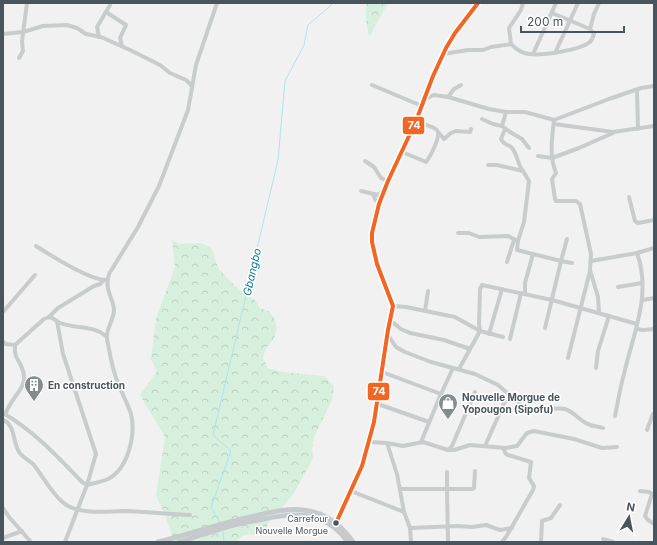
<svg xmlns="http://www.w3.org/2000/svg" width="657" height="545" font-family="Inter,sans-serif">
<defs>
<pattern id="forest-crowns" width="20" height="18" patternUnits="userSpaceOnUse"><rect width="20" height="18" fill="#d7efdd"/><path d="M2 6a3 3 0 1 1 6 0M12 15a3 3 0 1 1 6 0" fill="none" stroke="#bacfc0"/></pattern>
</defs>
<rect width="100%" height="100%" fill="#f1f1f1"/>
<g fill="url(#forest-crowns)">
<path d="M366 3H388L369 37 366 20Z"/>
<path d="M172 240 180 244 201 243 210 247 213 252 218 268 234 285 244 294 255 300 260 308 270 312 274 318 277 327 274 339 266 348 263 358 268 368 282 372 324 376 334 386 332 400 314 437 312 448 313 457 309 466 294 493 275 516 268 523 266 530 262 535C251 534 244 532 236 542H174L165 515 156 495 165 437 140 395 157 371 151 359 156 319 175 267Z"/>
</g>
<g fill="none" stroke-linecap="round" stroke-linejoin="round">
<g stroke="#aee4ea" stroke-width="1">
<path d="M220 523 211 507 231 451 213 435 278 160 285 81 304 45 308 25 328 8 333 3"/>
<path d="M223 531 224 542"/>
</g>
<g stroke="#c8cccd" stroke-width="4">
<path d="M523 3 521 10 509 28 511 44C515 48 523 54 530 54 542 56 580 50 590 42 592 40 593 37 594 34L590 29 552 13"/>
<path d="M106 12 126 25 120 38 122 46"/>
<path d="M590 29 594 14 599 3"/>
<path d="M3 34 23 32 43 26 67 25 77 28 86 34 101 37 130 50 160 65 170 73 186 80 192 86"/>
<path d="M99 37 97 27 110 5"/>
<path d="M555 53 578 3"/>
<path d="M443 54 468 50H483L491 47 511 44"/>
<path d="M533 54 556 3"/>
<path d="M19 58 23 51 22 41 27 3"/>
<path d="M372 85 422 106"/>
<path d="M637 90 638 129"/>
<path d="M448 97 454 89 461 85"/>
<path d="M425 99 434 95 448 97 489 109 506 112H525L554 120 609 99 641 88 654 86"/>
<path d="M482 119 493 124 502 126 510 132 522 139 529 148"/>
<path d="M554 120C552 138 549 156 556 173L552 179 555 199 556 201H576L580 204 591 254 590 270 598 297 599 313"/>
<path d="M554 124 613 132 654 126"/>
<path d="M502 126 506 112"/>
<path d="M505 129 501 139C503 144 507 144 511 147 518 154 517 164 523 171"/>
<path d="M439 133 444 139 451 133 456 131 470 132 471 129"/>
<path d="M402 152 426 162C430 157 442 135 437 130 432 126 422 124 416 121"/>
<path d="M538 156 552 158 579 148 613 133"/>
<path d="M365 161 374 167 381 178 388 181"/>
<path d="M488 165H497L523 171 529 181 524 222 518 241 517 250 561 261 545 328"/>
<path d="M361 191 378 195 384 190"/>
<path d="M373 194 375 199 379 204"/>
<path d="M629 197 635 221 638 223 654 220"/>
<path d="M458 233H469L479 237 508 236 518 241"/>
<path d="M567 239 561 261 572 263"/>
<path d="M36 246C50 255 91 281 107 280"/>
<path d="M637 253 654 248"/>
<path d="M591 261 637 253C652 295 633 334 624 374 620 388 618 402 615 416"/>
<path d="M507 262 514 240"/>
<path d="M618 287 642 283"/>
<path d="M525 294V283L533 254"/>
<path d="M643 300 654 298"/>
<path d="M393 306 406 307 455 317 480 331"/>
<path d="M425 311 428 291"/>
<path d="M3 312 35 275"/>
<path d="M49 317 58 308 94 286 100 284 104 280"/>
<path d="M390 320 401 329 410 333 444 340 470 349"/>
<path d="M57 321 63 354 96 454 87 485 65 542"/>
<path d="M636 329 643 330 654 329"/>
<path d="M480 331 479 324 480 289 482 285 552 300 637 324"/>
<path d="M489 334 502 289"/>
<path d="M388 335 396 347 405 352 431 362 475 374 498 385 527 410C539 414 552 406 565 409 574 412 579 420 588 424 593 427 598 426 603 428"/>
<path d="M510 339 521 293"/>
<path d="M3 342 6 344 15 345 44 319 49 317C54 318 56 321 60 323 76 329 93 325 106 336"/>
<path d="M568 358 590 271"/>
<path d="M596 368 598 351 609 316"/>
<path d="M459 369 480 331 503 337"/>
<path d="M382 372 441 394"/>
<path d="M378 404 429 422"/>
<path d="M3 413C34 431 57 456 82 482L87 485C94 483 101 482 108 479 128 469 136 435 131 414 128 404 122 394 118 383 112 369 110 354 107 339 105 330 114 320 114 310 113 296 104 291 109 274L138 227 159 186 188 110 196 65 217 3"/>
<path d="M5 414C8 408 11 402 15 397 22 388 27 380 22 368 18 358 14 358 15 345"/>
<path d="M3 420C15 424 13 443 19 452 22 457 29 460 33 464 43 476 55 499 68 506 86 515 107 511 126 511 147 512 169 514 190 515"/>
<path d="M647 430 653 414"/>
<path d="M369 442 387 443 397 474 404 512 410 528 411 542"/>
<path d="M421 442 441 394 453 368"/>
<path d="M387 443 403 446 423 442 448 450H454L470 445 506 448 517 446 527 433 534 431 574 439 602 448 617 447"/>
<path d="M485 446 505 401"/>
<path d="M448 450 452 446 475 392"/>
<path d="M447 472V489H472L474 488 475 471"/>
<path d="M400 489H447L448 542"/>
<path d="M351 491 404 512"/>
<path d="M640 491 649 492 652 494 645 516 648 520 654 524"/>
<path d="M3 508 9 517 31 542"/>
<path d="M336 523 362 466 374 422 388 330 393 306 377 264 372 242V233L379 204 388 181 416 121 433 76 446 48 455 33 478 3"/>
<path d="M410 528 457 526 472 527 486 525 500 530 512 528"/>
<path d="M3 538 22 531"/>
<path d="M603 539 613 542"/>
<path d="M502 542 506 537 533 490 534 486 529 478 531 462 508 455 506 454 503 448"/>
<path d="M541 542 542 521 551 518 560 505"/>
</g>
<g stroke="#c6cacc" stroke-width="5">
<path d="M158 542C190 534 222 523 255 516 270 512 287 508 303 510 324 512 341 525 353 542"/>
<path d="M179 542C193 538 206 533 220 529 232 525 246 522 259 520 295 512 323 509 348 542"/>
</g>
<g stroke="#fff" stroke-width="7">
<path id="bus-1" d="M336 523 362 466 374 422 388 330 393 306 377 264 372 242V233L379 204 388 181 416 121 433 76 446 48 455 33 478 3"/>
</g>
<use href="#bus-1" stroke="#f26522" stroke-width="4"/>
</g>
<defs>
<g id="building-pin" transform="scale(1)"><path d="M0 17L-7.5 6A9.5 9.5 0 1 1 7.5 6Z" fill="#848c90" stroke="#fff"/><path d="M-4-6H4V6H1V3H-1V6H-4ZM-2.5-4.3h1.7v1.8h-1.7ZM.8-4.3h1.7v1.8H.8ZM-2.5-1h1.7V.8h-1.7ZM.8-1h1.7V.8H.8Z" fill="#fff"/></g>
<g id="shop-pin" transform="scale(1)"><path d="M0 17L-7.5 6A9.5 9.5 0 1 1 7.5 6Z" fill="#848c90" stroke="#fff"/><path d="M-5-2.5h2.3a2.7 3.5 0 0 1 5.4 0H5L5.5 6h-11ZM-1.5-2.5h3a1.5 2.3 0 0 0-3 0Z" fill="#fff"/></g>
</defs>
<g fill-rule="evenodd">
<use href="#building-pin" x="34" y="385"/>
<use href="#shop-pin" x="448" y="403"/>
</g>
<circle fill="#49555c" stroke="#fff" stroke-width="1.5" cx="336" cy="523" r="3.5"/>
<g text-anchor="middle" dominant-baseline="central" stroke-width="3" stroke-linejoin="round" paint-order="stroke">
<g font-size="9" fill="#49555c" stroke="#fff" text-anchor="end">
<text x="328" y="518">Carrefour<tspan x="328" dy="12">Nouvelle Morgue</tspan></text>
</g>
<g font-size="10" font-weight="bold" fill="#49555c" stroke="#fff" text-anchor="start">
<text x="48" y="385">En construction</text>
<text x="462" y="397">Nouvelle Morgue de<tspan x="462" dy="12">Yopougon (Sipofu)</tspan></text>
</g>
<g font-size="11" font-style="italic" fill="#14818d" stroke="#fff">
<text transform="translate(252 272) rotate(-77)">Gbangbo</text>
</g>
</g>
<g stroke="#fff" stroke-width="1.5">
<rect x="402" y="116" width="23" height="19" rx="4" fill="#f26522"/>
<rect x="367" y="382" width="23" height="19" rx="4" fill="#f26522"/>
</g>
<g font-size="11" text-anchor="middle" font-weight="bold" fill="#fff">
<text x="414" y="129">74</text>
<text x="379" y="395">74</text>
</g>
<rect width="657" height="545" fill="none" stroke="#49555c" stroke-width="8"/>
<g transform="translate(629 517) rotate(10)" stroke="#ffffff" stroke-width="3" paint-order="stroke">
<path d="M0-3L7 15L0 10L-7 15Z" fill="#49555c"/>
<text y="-6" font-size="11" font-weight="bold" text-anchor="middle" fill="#49555c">N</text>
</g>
<path d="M521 26v6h103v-6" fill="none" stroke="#49555c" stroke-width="2"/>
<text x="527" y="26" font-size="12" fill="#49555c" stroke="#ffffff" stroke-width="3" paint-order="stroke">200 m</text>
</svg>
